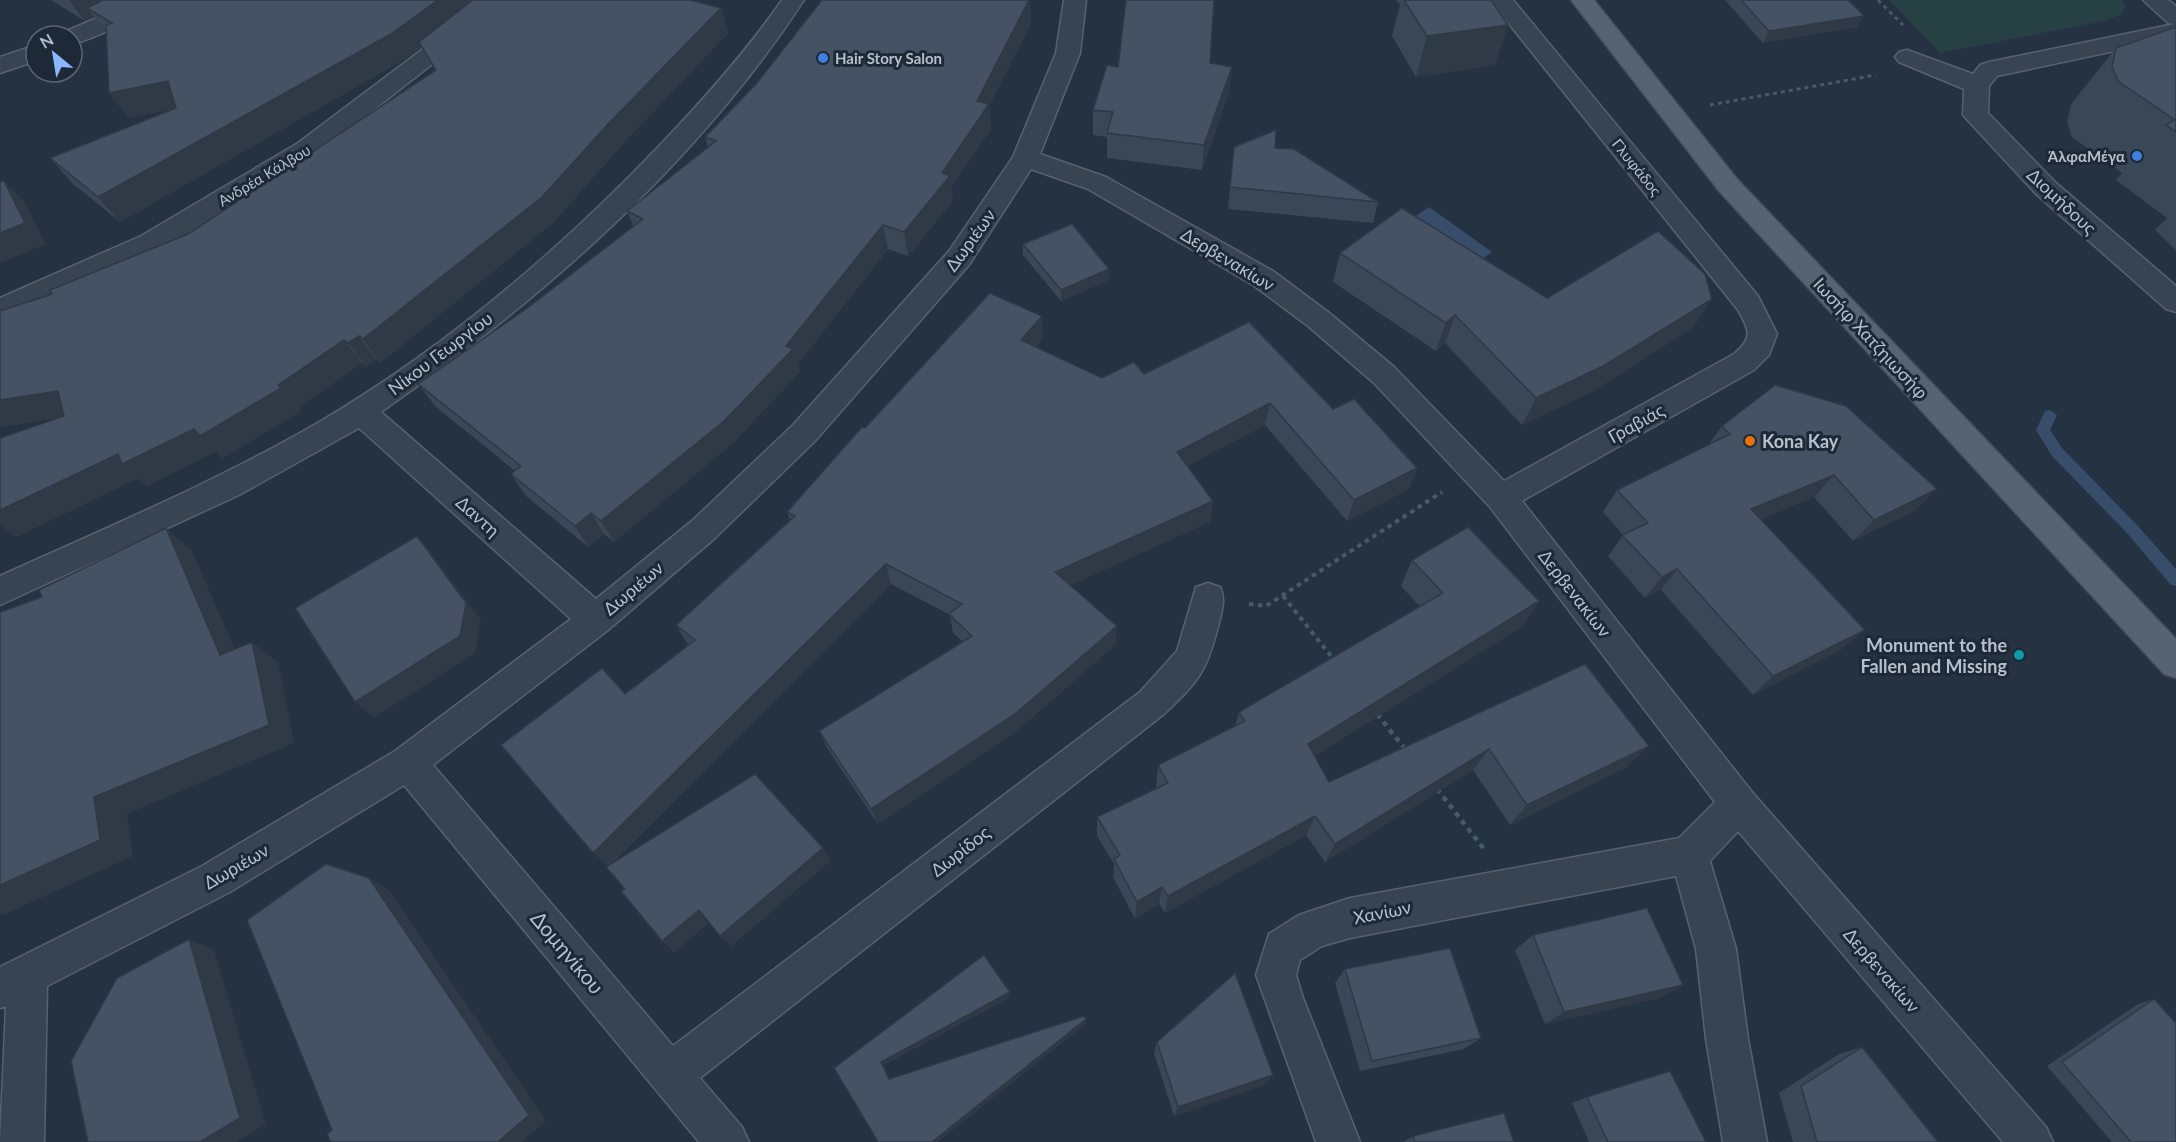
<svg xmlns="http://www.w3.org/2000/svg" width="2176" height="1142" font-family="Lato,sans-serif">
<rect width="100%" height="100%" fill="#253242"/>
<path fill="#274043" d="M1889 0H2122L2125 5 2123 14 2104 21 1940 53Z"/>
<path fill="#384d6a" d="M1429 207 1492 252 1471 267 1408 221Z"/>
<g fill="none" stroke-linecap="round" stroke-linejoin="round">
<path fill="#384d6a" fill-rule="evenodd" d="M2050 410 2057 415 2050 430 2062 448 2137 525 2176 569V586L2171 585 2127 533 2052 456 2036 430 2045 411Z"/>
<g stroke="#57626f" stroke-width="3">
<g id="minor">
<path d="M129 0H156L153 5C128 20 101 37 72 44V36H61L64 32 104 15Z"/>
<path d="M488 0H514L316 155 161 250 57 298 0 319V298L141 236 298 143Z"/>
<path d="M782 0H804C696 165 541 300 381 412L596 599 693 520 793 425 949 251 1013 157 1056 53 1064 0H1086L1080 53 1040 154 1106 177 1273 271 1328 312 1394 367 1504 481 1734 354C1753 338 1750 331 1738 310L1490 0H1513L1758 296 1777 334 1769 355 1754 370 1522 501 1752 792 2046 1127 2053 1142H2003L1738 831 1710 861 1736 949 1748 1039 1767 1142H1723L1706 1039 1696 949 1676 876 1350 938 1322 946 1300 960 1296 975 1303 998 1360 1142H1316L1256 975 1269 934 1299 915 1350 898 1679 838 1715 802 1490 507 1374 383 1308 326 1253 285 1088 189 1031 169 969 265 815 441 715 538 608 630 433 765 673 1046 1140 692 1177 651 1196 587 1208 583 1220 587C1226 600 1222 609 1219 623 1207 671 1200 680 1164 714L700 1078 742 1127 749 1142H699L404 785 230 892 47 986 44 1142H0L6 1006 0 1008V967L202 866 395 751 571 619 359 428 239 495 0 605V576C108 527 218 481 321 421 446 347 561 249 661 144 704 99 746 52 782 0Z"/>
<path d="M2143 0H2168L2176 6V38L1997 76 1989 86 1988 113 2056 183 2176 286V312L2166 309 2037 195 1963 115 1964 89 1899 62 1895 57 1899 52 1907 50 1973 74 1980 65 1989 62 2174 24 2168 23Z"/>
<path d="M36 45V61L0 73V57Z"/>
</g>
</g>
<g stroke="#434d5b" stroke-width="3">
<path id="major" d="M1571 0H1594L1737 179 2176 639V678L2164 674 1719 191Z"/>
</g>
<g stroke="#455d60" stroke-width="3" stroke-dasharray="4 4" stroke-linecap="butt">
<path d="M1878 0 1903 25"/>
<path d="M1710 105 1876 75"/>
</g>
<g stroke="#455d60" stroke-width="4" stroke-dasharray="4.5 4.5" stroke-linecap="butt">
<path d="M1283 596 1335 661"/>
<path d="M1249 604 1266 606 1442 492"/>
</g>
<g stroke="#455d60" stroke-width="4.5" stroke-dasharray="5 5" stroke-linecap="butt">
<path d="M1377 714 1406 750"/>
<path d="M1437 789 1484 849"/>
</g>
<use href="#minor" fill="#394452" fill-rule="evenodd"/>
<use href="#major" fill="#576372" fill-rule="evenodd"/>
</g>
<g fill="#3a4756">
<path d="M51 0H690L721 8 728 33 619 148 554 222 380 363 376 359 366 367 362 363 298 408 301 411 223 458 216 451 147 486 138 478 16 537 58 418 0 427V311L52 294 188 234 435 71 422 47 405 59 120 222 72 183 50 158 176 108 129 118 109 93 106 32 93 16 85 21Z"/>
<path d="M1396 0H1491L1508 25 1495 65 1416 77 1392 36 1400 5Z"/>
<path d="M1725 0H1848L1857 27 1763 43Z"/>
<path d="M1031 23 989 106 991 129 951 188 953 201 908 256 888 249 798 364 800 372 733 443 614 542 604 534 588 547 526 496 511 474 515 471 435 406 418 384 526 309 633 226 627 211 708 147 705 137Z"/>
<path d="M2176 27V250L2155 230 2167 218 2116 180 2122 173 2072 137 2067 122 2071 104 2116 48Z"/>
<path d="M1210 63 1232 67 1229 92 1202 170 1107 158V137L1093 135V110L1118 67Z"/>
<path d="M1234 147 1275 148 1378 202 1373 223 1228 209Z"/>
<path d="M1023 244 1109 269V280L1061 301 1023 255Z"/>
<path d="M1340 253 1547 298 1694 327 1590 393 1522 425 1445 343 1436 351 1333 282Z"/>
<path d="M1043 339 1036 347 1102 378 1144 374 1333 409 1417 468 1409 489 1347 521 1265 425 1187 466 1213 501 1210 522 1070 585 1116 644 1017 731 878 824 827 748 819 731 963 642 953 633 950 615 891 584 610 865 823 848 830 861 731 946 709 922 674 952 608 866 625 694 688 645 676 625 790 520 787 512 865 428Z"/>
<path d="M1722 426 1914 511 1853 541 1814 497 1761 519 1842 649 1753 695 1661 590 1645 598 1608 556 1623 535 1603 512 1617 490 1708 445Z"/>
<path d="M1412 560 1539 601 1523 626 1314 756 1329 782 1585 664 1627 767 1510 825 1473 770 1325 862 1306 835 1165 913 1159 904 1135 919 1113 877 1114 864 1097 836V817L1157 788 1156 786 1158 765 1235 726 1239 712 1420 607 1401 586Z"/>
<path d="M1533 935 1683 985 1659 998 1545 1024 1515 950Z"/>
<path d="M1345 969 1481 1038 1464 1049 1360 1071 1335 983Z"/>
<path d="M2154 999 2176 1142H2112L2047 1066 2138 1004Z"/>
<path d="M1157 1042 1273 1075 1265 1085 1174 1116 1154 1053Z"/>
<path d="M1862 1047 1938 1142H1793L1779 1093 1839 1054Z"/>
<path d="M1587 1097 1706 1142H1589L1572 1103Z"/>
<path d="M1413 1136 1514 1142H1403Z"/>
</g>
<g fill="#303946">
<path d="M69 0H124L87 8 93 16 85 21Z"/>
<path d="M438 0H484L405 59 120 222 98 197Z"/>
<path d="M1029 0H1030L1031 23 989 106 991 129 951 188 953 201 908 256 904 232 942 173 977 101Z"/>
<path d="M721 8 728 33 619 148 554 222 380 363 363 339 609 123Z"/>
<path d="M1864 16 1857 27 1763 43 1769 31Z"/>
<path d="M1508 25 1495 65 1416 77 1427 36Z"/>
<path d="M1232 67 1229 92 1202 170 1204 145Z"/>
<path d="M168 81 187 106 129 118 109 93Z"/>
<path d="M4 181 25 202 46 244 0 263V233Z"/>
<path d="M883 225 888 249 798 364 800 372 733 443 614 542 601 521 786 346Z"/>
<path d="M1109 269V280L1061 301V290Z"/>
<path d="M1712 299 1694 327 1590 393 1522 425 1536 398Z"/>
<path d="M1455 315 1445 343 1436 351 1446 323Z"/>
<path d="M1042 316 1043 339 1022 363 1021 340Z"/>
<path d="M359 336 376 359 366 367 348 343Z"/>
<path d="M344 340 362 363 298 408 301 411 223 458 216 451 147 486 138 478 16 537 0 525V510L118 454 278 385Z"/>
<path d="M58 391 84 414 0 427V400Z"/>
<path d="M1270 403 1265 425 1174 473 1177 452Z"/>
<path d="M1417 468 1409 489 1347 521 1354 500Z"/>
<path d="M1834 475 1814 497 1733 531 1751 509Z"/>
<path d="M1937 489 1914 511 1853 541 1874 520Z"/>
<path d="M1213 501 1210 522 1056 592 1055 572Z"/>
<path d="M591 513 604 534 588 547 575 526Z"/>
<path d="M166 528 192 551 246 675 220 655Z"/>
<path d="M417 536 432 554 481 620 475 653 374 718 355 702Z"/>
<path d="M886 564 891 584 608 866 593 853Z"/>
<path d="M1677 569 1661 590 1645 598 1662 577Z"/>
<path d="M1539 601 1523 626 1299 765 1308 744Z"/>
<path d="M1117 626 1116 644 1017 731 878 824 871 809Z"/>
<path d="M1865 630 1842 649 1753 695 1773 676Z"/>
<path d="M252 642 278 662 294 743 127 814 133 856 3 915 0 914V885Z"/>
<path d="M1649 746 1627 767 1510 825 1527 805Z"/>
<path d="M1489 749 1473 770 1325 862 1335 844Z"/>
<path d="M1315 816 1306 835 1165 913 1168 896Z"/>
<path d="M823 848 830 861 731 946 720 936Z"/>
<path d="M369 878 389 890 546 1121 522 1142H498Z"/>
<path d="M1162 887 1159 904 1135 919 1137 902Z"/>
<path d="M699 910 710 921 674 952 662 941Z"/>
<path d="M189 939 214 950 266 1124 236 1142H200Z"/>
<path d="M1683 985 1659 998 1545 1024 1564 1012Z"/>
<path d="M1010 992 1011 997 884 1065 892 1082 889 1079 881 1062Z"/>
<path d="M1086 1019V1024L938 1142H932Z"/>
<path d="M1273 1075 1265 1085 1174 1116 1178 1107Z"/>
</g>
<g fill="#445264" stroke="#303946" stroke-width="1.5">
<path d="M103 0H438L391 34 98 197 50 158 176 108 168 81 109 93 106 25 112 23 87 8Z"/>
<path d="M473 0H690L721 8 609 123 542 197 363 339 359 336 348 343 344 340 278 385 281 388 200 436 194 429 122 464 118 454 0 510V438L64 416 58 391 0 400V311L52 294 50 290 188 234 436 70 419 42Z"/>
<path d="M822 0H1029L977 101 989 104 942 173 950 176 904 232 883 225 786 346 793 349 724 421 601 521 591 513 575 526 511 474 521 466 418 384 526 309 643 219 627 211 716 141 705 137 756 84Z"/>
<path d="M1126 0H1214L1210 63 1232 67 1204 145 1107 133 1113 112 1093 110 1107 65 1118 67Z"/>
<path d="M1404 0H1491L1508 25 1427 36Z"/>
<path d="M1741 0H1848L1864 16 1769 31Z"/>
<path d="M2176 27V132L2166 125 2175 120 2118 81 2112 67 2116 48Z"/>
<path d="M1276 130 1275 148 1294 149 1378 202 1230 187 1234 147Z"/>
<path d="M4 181 25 223 0 233V182Z"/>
<path d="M1402 208 1547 298 1658 231 1705 274 1712 299 1605 365 1536 398 1455 315 1446 323 1340 253Z"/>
<path d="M1072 224 1109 269 1061 290 1023 244Z"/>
<path d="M990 293 1042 316 1021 340 1102 378 1134 362 1144 374 1249 322 1333 409 1354 399 1417 468 1354 500 1270 403 1177 452 1213 501 1055 572 1117 626 1015 714 871 809 819 731 972 636 949 614 962 604 886 564 593 853 501 745 602 668 625 694 695 640 676 625 795 516 787 512 862 427 865 428Z"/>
<path d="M1775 385 1846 406 1937 489 1874 520 1834 475 1751 509 1865 630 1773 676 1677 569 1662 577 1622 535 1648 523 1617 490 1730 434 1722 426Z"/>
<path d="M1468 527 1539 601 1308 744 1329 782 1585 664 1649 746 1527 805 1489 749 1335 844 1315 816 1168 896 1162 887 1137 902 1114 859 1120 855 1097 817 1168 783 1158 765 1245 721 1239 712 1443 593 1412 560Z"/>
<path d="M166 528 220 655 252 642 269 725 94 797 100 840 0 885V612L42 597 39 590Z"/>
<path d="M417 536 466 603 460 636 355 702 295 608Z"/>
<path d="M755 774 823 848 720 936 699 910 662 941 621 891 625 889 606 867Z"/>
<path d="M326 864 369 878 529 1115 498 1142H331L327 1134 332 1130 247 920Z"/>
<path d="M1647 908 1683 985 1564 1012 1533 935Z"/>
<path d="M189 939 240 1118 200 1142H88L71 1061 117 978Z"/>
<path d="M1450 948 1481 1038 1372 1061 1345 969Z"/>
<path d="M984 955 1010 992 881 1062 889 1079 1084 1016 1086 1019 932 1142H878L834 1068Z"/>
<path d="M1235 973 1273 1075 1178 1107 1157 1042Z"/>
<path d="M2154 999 2176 1023V1142H2131L2062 1062Z"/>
<path d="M1862 1047 1938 1142H1817L1801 1086Z"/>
<path d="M1670 1071 1706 1142H1608L1587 1097Z"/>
<path d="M1504 1113 1514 1142H1415L1413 1136Z"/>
</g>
<g fill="#3f7fe0" stroke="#1e2937" stroke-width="2">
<circle cx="823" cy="58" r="6"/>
<circle cx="2137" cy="156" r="6"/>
</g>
<circle fill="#e8710a" stroke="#1e2937" stroke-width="2" cx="1750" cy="441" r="6"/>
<circle fill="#0f9aa8" stroke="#1e2937" stroke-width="2" cx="2019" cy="655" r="6"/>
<g text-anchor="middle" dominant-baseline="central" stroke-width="6" stroke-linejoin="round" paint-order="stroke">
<g font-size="15" font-weight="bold" fill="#b6bfcc" stroke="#1e2937" text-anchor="start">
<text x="835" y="58">Hair Story Salon</text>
<text x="2125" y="156" text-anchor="end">ΆλφαΜέγα</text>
</g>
<g font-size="15" fill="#b6bfcc" stroke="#1e2937">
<text transform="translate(1637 167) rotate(51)">Γλυφάδος</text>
<text transform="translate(264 175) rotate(-31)">Ανδρέα Κάλβου</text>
</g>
<g font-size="18" fill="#b6bfcc" stroke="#1e2937">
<text transform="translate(2062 201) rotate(43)">Διομήδους</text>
<text transform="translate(970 240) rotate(-54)">Δωριέων</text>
<text transform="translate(1228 259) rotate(31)">Δερβενακίων</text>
<text transform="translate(1871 338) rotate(47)">Ιωσήφ Χατζηιωσήφ</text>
<text transform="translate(440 353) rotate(-37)">Νίκου Γεωργίου</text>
<text transform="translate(1636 423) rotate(-29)">Γραβιάς</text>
<text transform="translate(478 516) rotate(42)">Δαντη</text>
<text transform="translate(633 588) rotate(-40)">Δωριέων</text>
<text transform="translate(1575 593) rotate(52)">Δερβενακίων</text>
<text transform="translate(960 851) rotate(-38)">Δωρίδος</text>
<text transform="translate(236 866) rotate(-30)">Δωριέων</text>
<text transform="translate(1382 912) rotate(-11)">Χανίων</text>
<text transform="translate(1882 970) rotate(49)">Δερβενακίων</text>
</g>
<g font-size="18" font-weight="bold" fill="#b6bfcc" stroke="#1e2937" text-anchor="start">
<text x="1762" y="441">Kona Kay</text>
<text x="2007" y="645" text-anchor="end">Monument to the<tspan x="2007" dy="21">Fallen and Missing</tspan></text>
</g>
<g font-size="21" fill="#b6bfcc" stroke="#1e2937">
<text transform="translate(568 952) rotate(50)">Δομηνίκου</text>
</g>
</g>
<g transform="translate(54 54) rotate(330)"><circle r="28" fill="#1e2937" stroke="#5b6573" stroke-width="1.5"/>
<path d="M0-4.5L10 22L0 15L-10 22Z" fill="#8bb8fc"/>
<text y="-9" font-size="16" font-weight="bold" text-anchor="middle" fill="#b6bfcc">N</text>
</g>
</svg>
